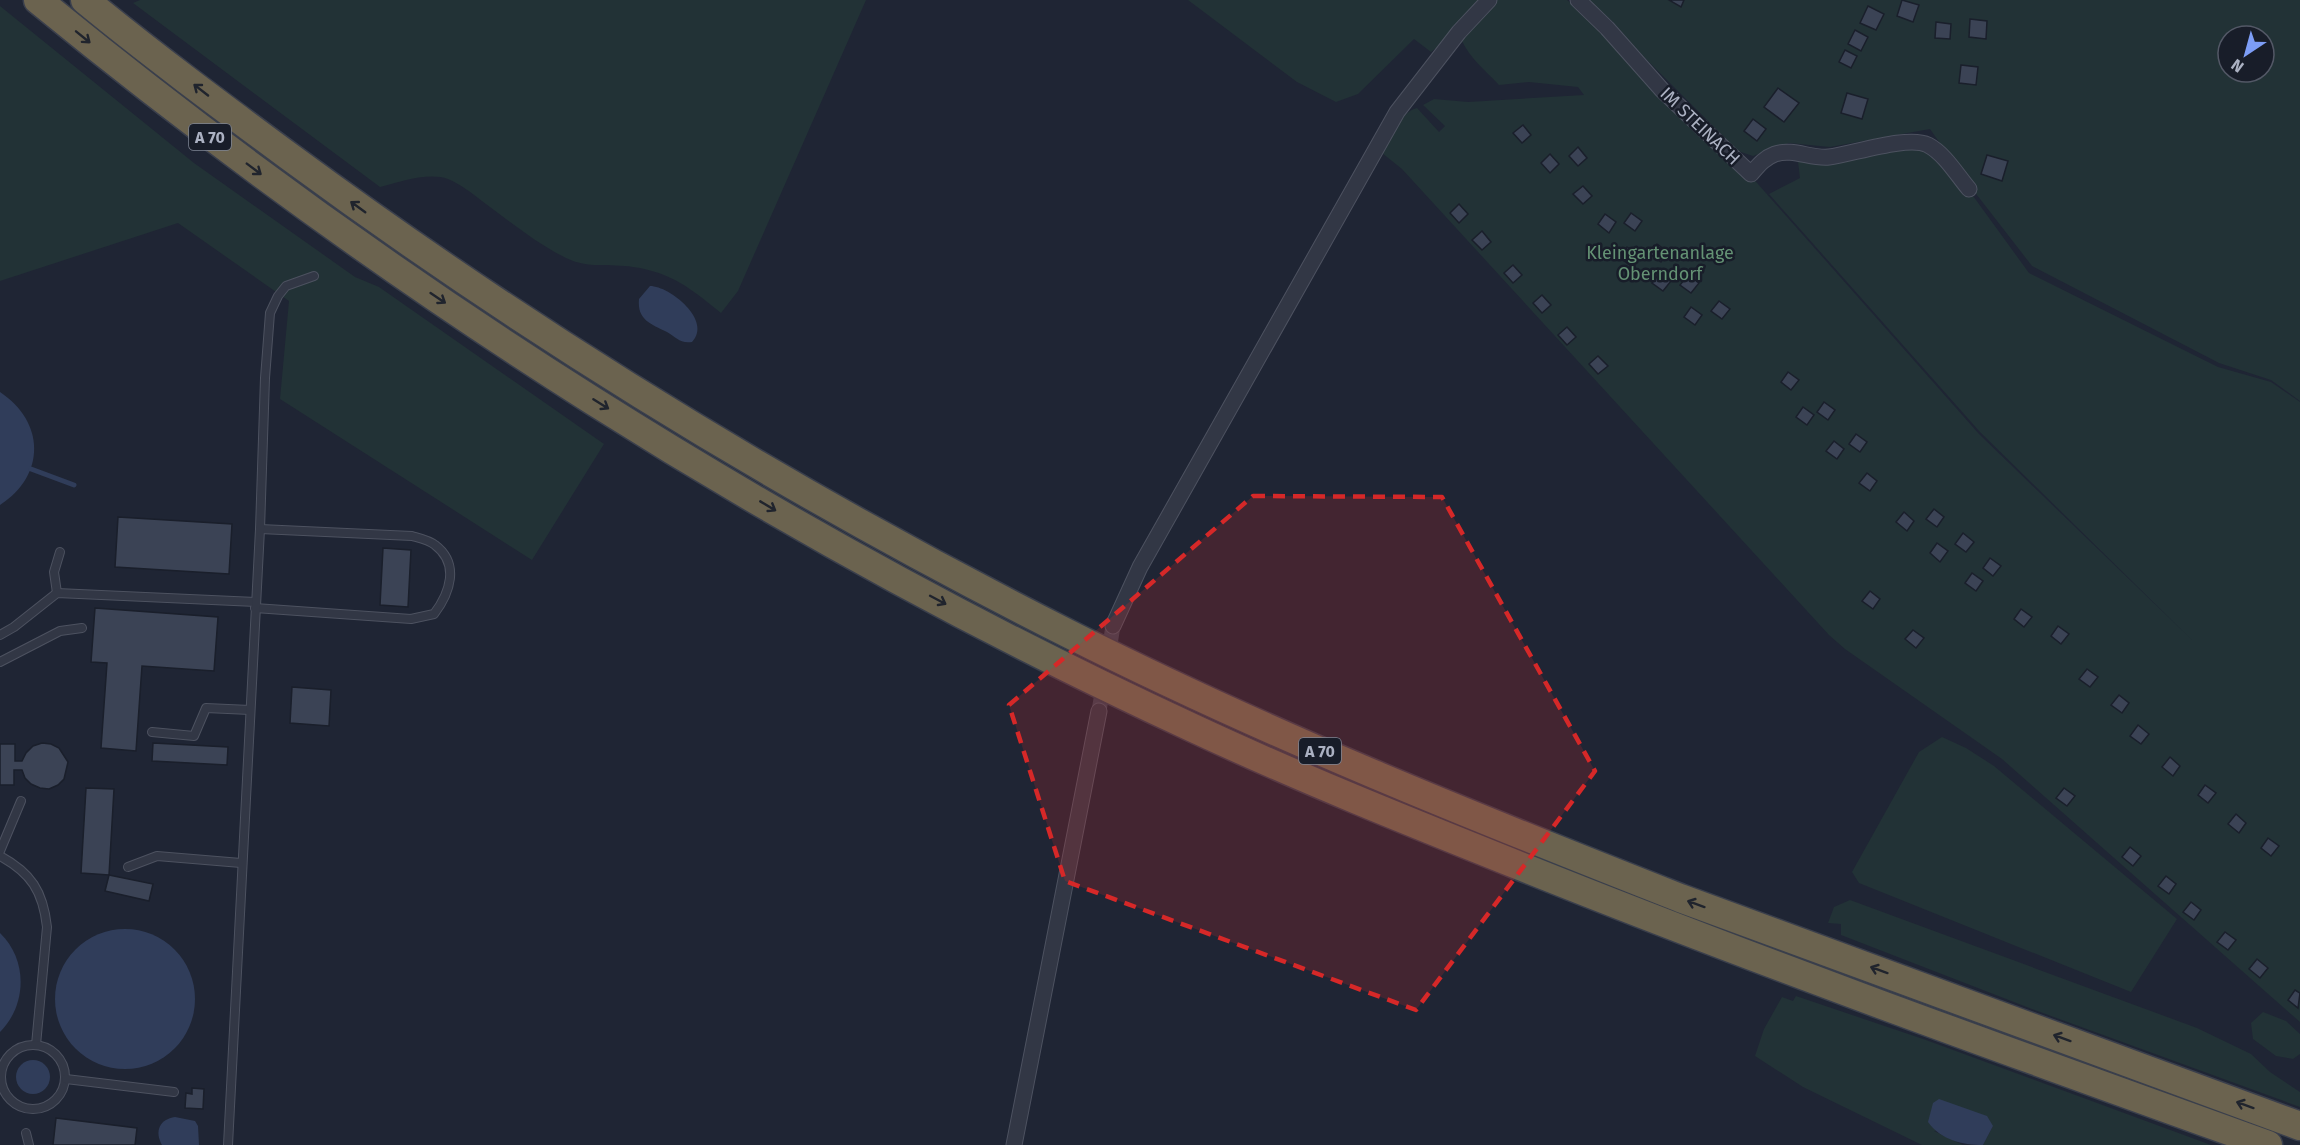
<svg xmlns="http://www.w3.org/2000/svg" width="2300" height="1145" font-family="'Fira Sans',sans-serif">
<rect width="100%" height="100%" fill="#1f2534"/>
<g fill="#223236" fill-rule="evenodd">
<path d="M140 0H866L738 291 721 313C693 290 671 272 633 267 610 263 588 269 566 258 536 243 509 221 482 201 472 193 460 184 448 179 428 172 400 182 380 187L133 3Z"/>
<path d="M1188 0H1488L1458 31 1431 52 1414 39 1358 94 1336 102 1297 82Z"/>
<path d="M1495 0H1567L1604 30 1750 175 1979 434 2193 641 1980 432 1769 194 1800 178 1797 153 1927 145 1968 189 2029 273 2218 367 2271 382 2300 402V1022L2002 759 1845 649 1829 635 1402 169 1382 153C1390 139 1400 112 1417 108L1439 132 1445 126 1423 105 1434 99 1468 102 1584 95 1578 87 1529 82 1499 85C1486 71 1465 54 1460 35Z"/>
<path d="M1588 0H2300V401L2271 380 2219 363 2032 266 1970 186 1930 129 1830 147 1789 143 1753 156 1738 151 1645 58 1613 22ZM2228 36H2264V72H2228Z"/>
<path d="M0 6 194 163 355 277 379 287 604 444 532 560 280 399 289 301 178 223 0 281Z"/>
<path d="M1942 737 1966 748 1994 766 2177 919 2131 992 1859 883 1852 872 1919 752Z"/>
<path d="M1850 900 2197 1028 2251 1054 2270 1072 2300 1092V1107L2032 1009 1841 935V924L1828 923 1834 907Z"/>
<path d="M1796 996 1926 1040 2211 1145H1983L1993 1126 1934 1131 1963 1145H1922L1803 1087 1755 1056 1764 1029 1782 997 1793 1001Z"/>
<path d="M2263 1012 2286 1021 2300 1034V1054L2293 1059 2276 1056 2253 1039 2251 1023Z"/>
</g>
<g fill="#303d5a">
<path d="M650 286C670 286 713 321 692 342 680 344 676 337 667 332 651 324 637 320 639 299Z"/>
<path d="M0 392C45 422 46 475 0 505Z"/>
<circle cx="125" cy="999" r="70"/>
<path d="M0 933C28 960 27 1005 0 1032Z"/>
<circle cx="33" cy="1077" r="17"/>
<path d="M1939 1099 1987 1116 1993 1126 1983 1145C1962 1145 1941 1140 1928 1122L1933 1103Z"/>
<path d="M175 1117 195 1121 198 1126 199 1145H162C154 1131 160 1119 175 1117Z"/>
</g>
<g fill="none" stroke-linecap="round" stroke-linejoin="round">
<path stroke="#303d5a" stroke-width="5" d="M31 469 74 485"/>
</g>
<g fill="#3b4355" stroke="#1a1f2b" stroke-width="1.5">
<path d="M1669 0H1684L1681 7Z"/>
<path d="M1902 0 1919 5 1913 22 1897 16Z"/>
<path d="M1868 6 1884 14 1876 30 1860 23Z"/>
<path d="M1970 19 1987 21 1986 39 1969 37Z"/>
<path d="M1936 22 1951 24 1950 39 1935 38Z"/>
<path d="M1855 30 1868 37 1861 51 1848 44Z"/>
<path d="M1845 50 1857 56 1851 68 1839 62Z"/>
<path d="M1961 65 1978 67 1976 85 1959 83Z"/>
<path d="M1778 88 1799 103 1784 122 1764 107Z"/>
<path d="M1847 93 1868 99 1862 119 1841 113Z"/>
<path d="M1753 119 1766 129 1757 141 1744 131Z"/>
<path d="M1523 125 1531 135 1522 143 1513 133Z"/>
<path d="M1578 147 1587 158 1578 166 1569 156Z"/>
<path d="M1550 154 1559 164 1550 173 1541 163Z"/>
<path d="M1987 155 2008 161 2002 181 1981 174Z"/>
<path d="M1583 186 1592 196 1583 204 1573 194Z"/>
<path d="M1459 204 1468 214 1459 223 1450 213Z"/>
<path d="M1631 213 1642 221 1635 231 1624 223Z"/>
<path d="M1605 214 1616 222 1609 233 1598 224Z"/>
<path d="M1482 231 1491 242 1482 250 1472 240Z"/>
<path d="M1657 244 1668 252 1661 262 1650 254Z"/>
<path d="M1627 247 1638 255 1630 265 1619 257Z"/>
<path d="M1513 265 1522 275 1513 283 1504 273Z"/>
<path d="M1660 273 1671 281 1663 291 1652 283Z"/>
<path d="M1688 275 1699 283 1691 293 1680 285Z"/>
<path d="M1542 295 1551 305 1542 313 1533 303Z"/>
<path d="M1719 301 1730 309 1722 319 1711 311Z"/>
<path d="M1691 307 1702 315 1695 325 1684 317Z"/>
<path d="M1567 327 1576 337 1567 345 1558 335Z"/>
<path d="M1598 356 1608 366 1598 374 1589 364Z"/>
<path d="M1788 372 1799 380 1791 390 1781 382Z"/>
<path d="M1824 402 1835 410 1828 420 1817 412Z"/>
<path d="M1803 407 1814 415 1807 425 1796 417Z"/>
<path d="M1856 434 1867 442 1860 452 1849 444Z"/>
<path d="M1834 441 1844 449 1837 459 1826 451Z"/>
<path d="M1867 473 1877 481 1870 491 1859 483Z"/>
<path d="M1934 509 1944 517 1937 527 1926 519Z"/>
<path d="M1904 512 1914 521 1907 531 1896 522Z"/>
<path d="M118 517 232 524 229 574 115 567Z"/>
<path d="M1963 533 1974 542 1966 552 1955 544Z"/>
<path d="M1937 543 1948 551 1940 562 1930 553Z"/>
<path d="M383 548 411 550 408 607 380 605Z"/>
<path d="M1990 558 2001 566 1993 576 1983 568Z"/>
<path d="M1972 573 1983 581 1976 591 1965 583Z"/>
<path d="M1870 591 1880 599 1873 609 1862 601Z"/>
<path d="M95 608 218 617 214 671 142 666 136 751 101 748 107 663 91 662Z"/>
<path d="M2021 609 2032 617 2024 627 2014 619Z"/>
<path d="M2058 626 2069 634 2061 644 2051 636Z"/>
<path d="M1913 630 1924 638 1916 648 1905 639Z"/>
<path d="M2087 669 2098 677 2090 687 2079 679Z"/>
<path d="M292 687 331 690 329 726 290 723Z"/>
<path d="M2119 695 2129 703 2122 713 2111 705Z"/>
<path d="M2138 725 2149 734 2141 744 2130 736Z"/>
<path d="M42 743 51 744 59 748 68 762 64 779 58 785 49 789 40 788 31 784 25 778 22 770H14V785H0V744H15V761H22L26 753 33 746Z"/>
<path d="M153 743 228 747 227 765 152 761Z"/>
<path d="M2170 757 2180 766 2173 776 2162 767Z"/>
<path d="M2205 785 2216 793 2208 803 2198 795Z"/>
<path d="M86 788 114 789 109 875 81 873Z"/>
<path d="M2064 788 2075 796 2067 806 2056 798Z"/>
<path d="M2236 814 2246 823 2239 833 2228 824Z"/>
<path d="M2268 838 2279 846 2271 856 2261 848Z"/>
<path d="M2130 847 2141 856 2133 866 2122 857Z"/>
<path d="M109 875 153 884 149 901 105 891Z"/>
<path d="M2166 876 2176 884 2169 894 2158 886Z"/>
<path d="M2191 902 2201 910 2194 920 2183 912Z"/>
<path d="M2225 932 2236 940 2228 950 2217 942Z"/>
<path d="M2257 959 2268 968 2260 978 2249 969Z"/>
<path d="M2295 990 2300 993 2298 1008 2288 1000Z"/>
<path d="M192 1088 204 1089 203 1109 185 1108 186 1093 192 1094Z"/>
<path d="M56 1118 137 1128 135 1145H53Z"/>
</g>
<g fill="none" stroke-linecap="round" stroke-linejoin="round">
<path stroke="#3b4150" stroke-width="15" stroke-dasharray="15 8" stroke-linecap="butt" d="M1099 711 1113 626"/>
<g stroke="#4d5260" stroke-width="10">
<g id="lane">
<path d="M57 593 54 572 60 552"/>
<path d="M255 608 411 619 434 614C450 593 460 564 435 545 429 540 419 538 412 536L260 529"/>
<path d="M0 635 14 627 57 593 256 602"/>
<path d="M0 662 60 631 82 628"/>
<path d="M152 732 194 736 206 708 250 710"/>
<path d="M0 851 21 801"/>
<path d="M0 856C31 873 43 891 47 927L36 1045"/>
<path d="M128 867 157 856 241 863"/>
<circle cx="33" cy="1077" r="32"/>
<path d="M66 1079 174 1092"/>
<path d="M26 1133 29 1145"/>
<path d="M228 1145 260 529 265 378 270 313 278 296 286 286 314 276"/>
</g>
</g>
<g stroke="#4d5260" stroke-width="17">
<g id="street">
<path d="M1578 0 1607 28 1662 90 1751 174C1758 166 1764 158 1775 154 1793 148 1811 159 1829 157 1853 154 1908 135 1928 145 1945 154 1957 175 1969 189"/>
<path d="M1113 626 1140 567 1397 112 1459 32 1489 0"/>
<path d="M1014 1145 1099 711"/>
</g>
</g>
<g stroke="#3a3f4c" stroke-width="31">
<g id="highway">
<path d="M38 0C390 288 779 537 1193 728 1300 778 1410 822 1520 866 1767 965 2018 1055 2268 1145"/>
<path d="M85 0C152 55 221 106 290 157 536 338 797 497 1069 634 1267 734 1474 817 1680 898L2300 1126"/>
</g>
</g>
<use href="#lane" stroke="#323745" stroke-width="8"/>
<use href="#street" stroke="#323745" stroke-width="15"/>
<use href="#highway" stroke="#6b634f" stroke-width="28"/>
</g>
<defs><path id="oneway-shaft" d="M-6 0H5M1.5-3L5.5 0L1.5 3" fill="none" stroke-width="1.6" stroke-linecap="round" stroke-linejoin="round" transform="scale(1.5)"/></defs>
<g stroke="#20242d">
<use href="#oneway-shaft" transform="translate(83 37) rotate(39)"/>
<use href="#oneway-shaft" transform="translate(201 90) rotate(-142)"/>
<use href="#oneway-shaft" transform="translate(254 169) rotate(37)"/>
<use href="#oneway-shaft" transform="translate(358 207) rotate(-144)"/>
<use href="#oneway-shaft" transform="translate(438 298) rotate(34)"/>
<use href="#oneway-shaft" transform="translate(601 404) rotate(32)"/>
<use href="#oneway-shaft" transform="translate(768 506) rotate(31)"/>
<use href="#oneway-shaft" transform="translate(938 600) rotate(28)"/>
<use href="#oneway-shaft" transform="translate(1696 904) rotate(-160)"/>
<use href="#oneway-shaft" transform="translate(1879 970) rotate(-160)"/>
<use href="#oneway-shaft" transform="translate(2062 1038) rotate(-160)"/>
<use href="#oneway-shaft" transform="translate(2245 1105) rotate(-160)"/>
</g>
<path fill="#d62828" fill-opacity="0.2" stroke="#d62828" stroke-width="4.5" stroke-dasharray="12 8" stroke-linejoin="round" d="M1253 496 1442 497 1595 771 1416 1010 1065 881 1009 705Z"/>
<g text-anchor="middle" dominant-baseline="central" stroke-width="5" stroke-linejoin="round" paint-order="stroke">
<g fill="#181d29" stroke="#7f8594" stroke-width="1.5">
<rect x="189" y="124" width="42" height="26" rx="4.5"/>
<rect x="1299" y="738" width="42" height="26" rx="4.5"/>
</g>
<g font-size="16" font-weight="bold" fill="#abb1c2">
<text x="210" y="137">A 70</text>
<text x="1320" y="751">A 70</text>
</g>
<g font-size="18" fill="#abb1c2" stroke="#181d29">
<text transform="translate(1700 126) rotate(44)">IM STEINACH</text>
</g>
<g font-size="18" fill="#649274" stroke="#181d29">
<text x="1660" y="253">Kleingartenanlage<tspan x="1660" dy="21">Oberndorf</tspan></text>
</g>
</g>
<g transform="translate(2246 54) rotate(216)"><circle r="28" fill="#181d29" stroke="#535866" stroke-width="1.5"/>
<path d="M0-4.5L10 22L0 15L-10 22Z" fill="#7d9df6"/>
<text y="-9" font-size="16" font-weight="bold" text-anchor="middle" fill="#abb1c2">N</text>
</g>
</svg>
